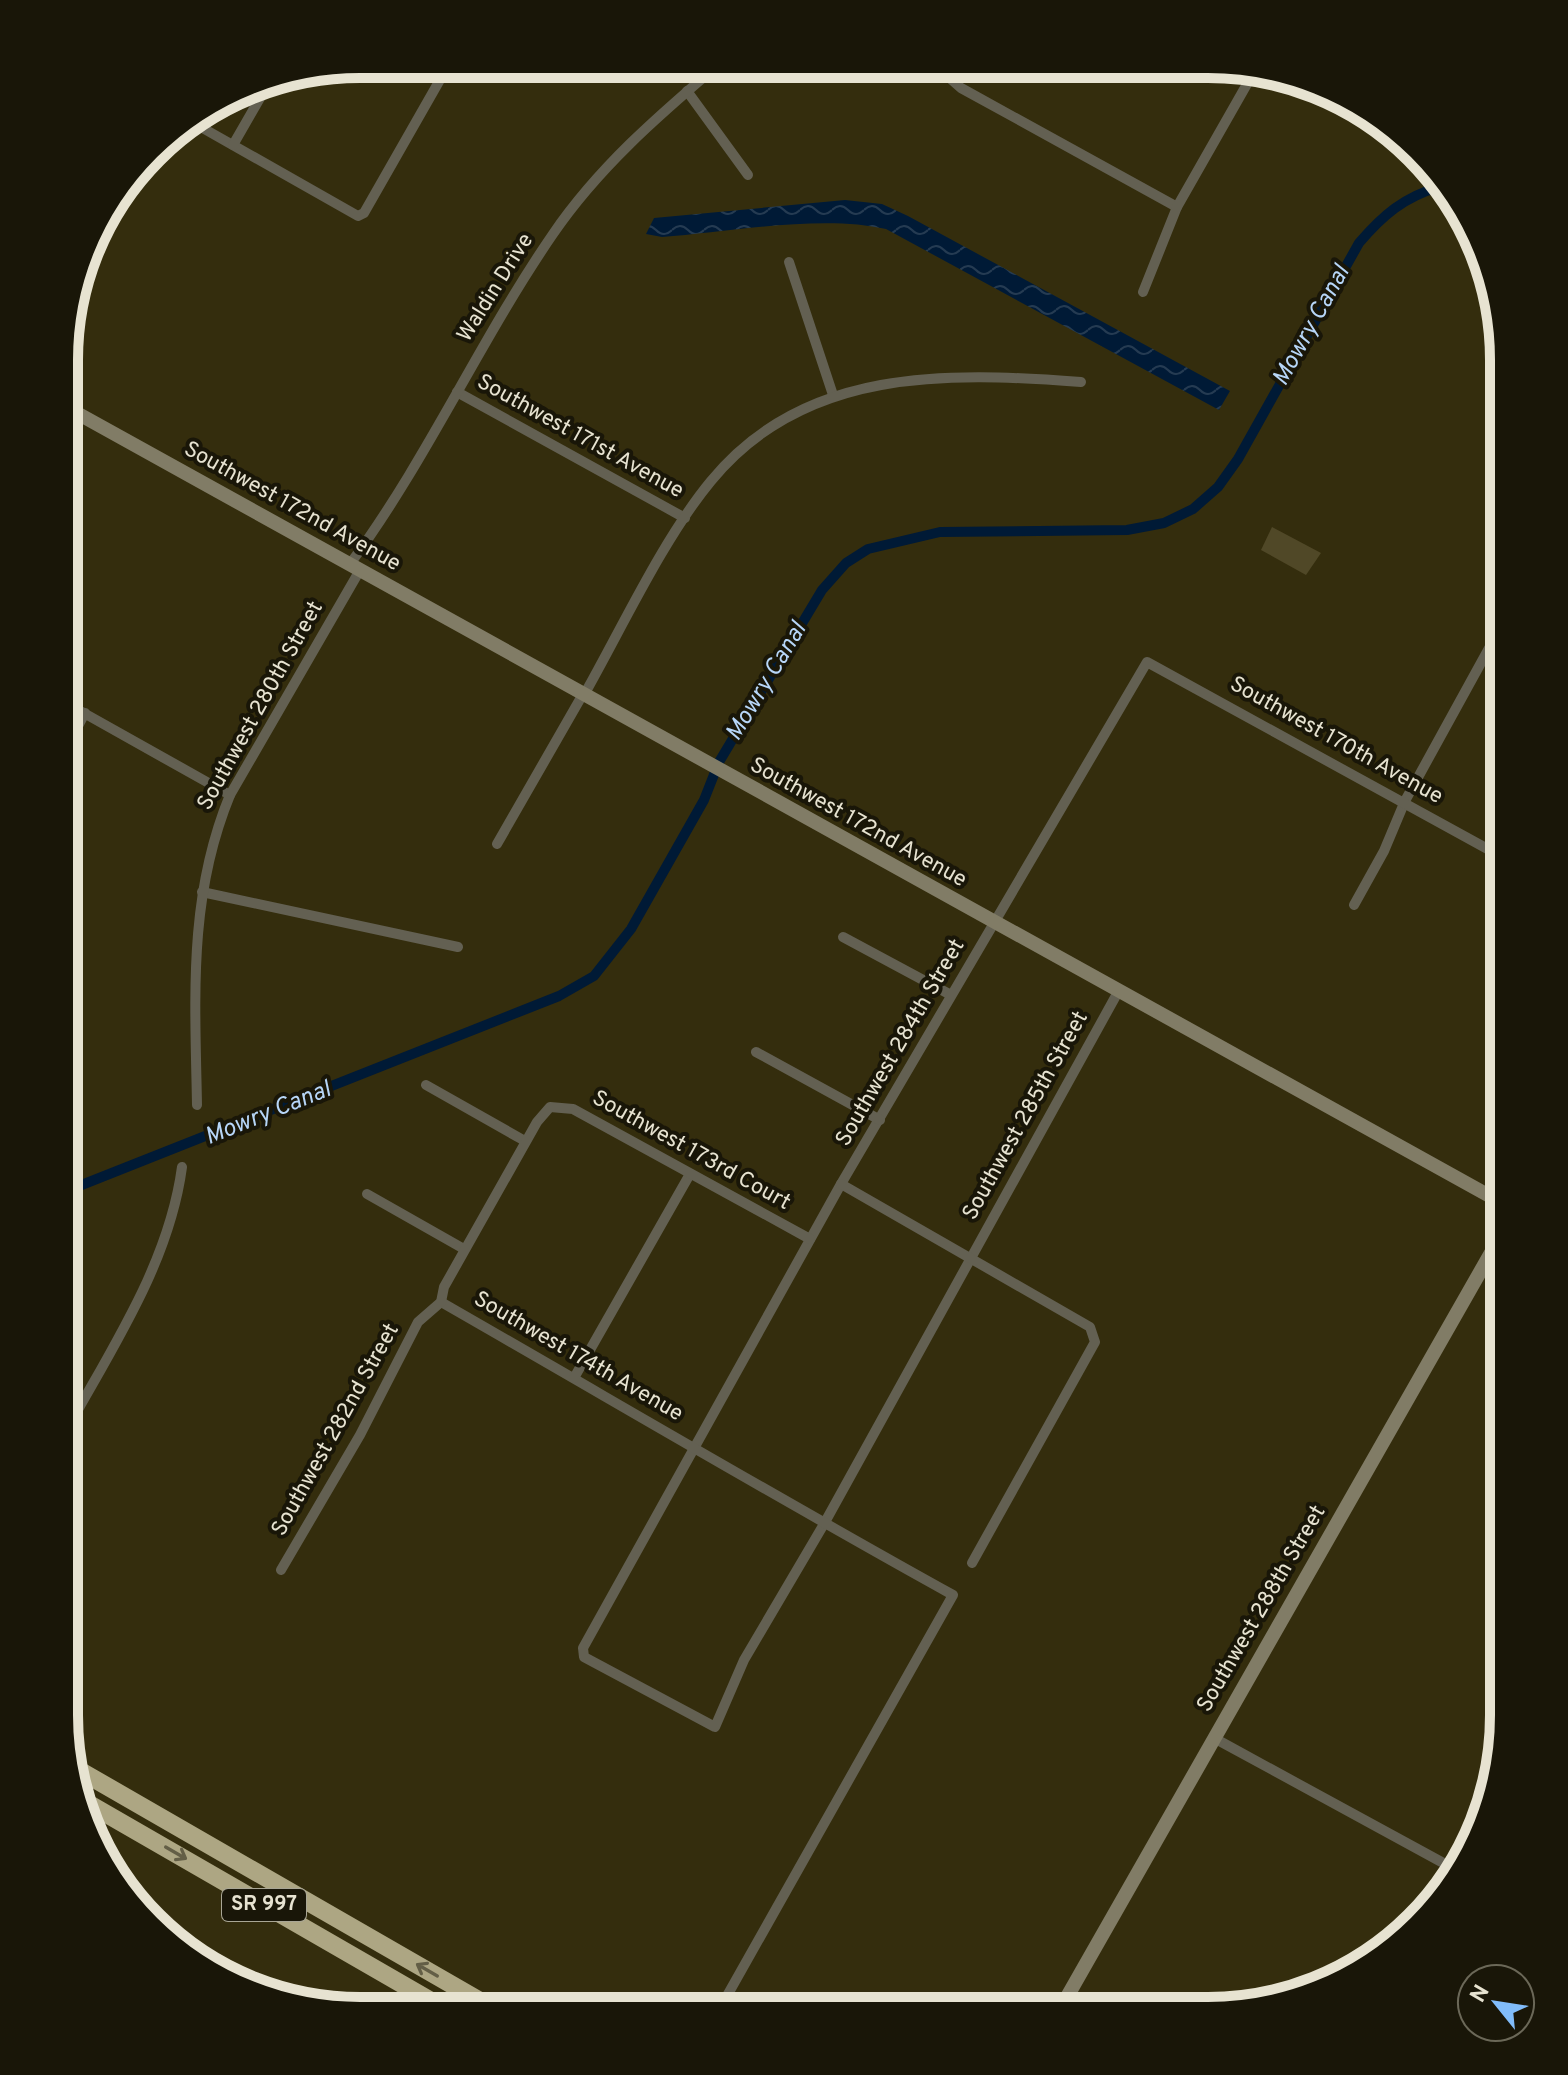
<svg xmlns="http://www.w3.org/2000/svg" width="1568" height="2075" font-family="Overpass,sans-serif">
<defs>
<pattern id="water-waves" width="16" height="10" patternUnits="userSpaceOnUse" patternTransform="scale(2)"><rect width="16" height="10" fill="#001a36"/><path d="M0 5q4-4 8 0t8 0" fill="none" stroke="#253b52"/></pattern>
</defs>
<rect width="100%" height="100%" fill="#342d0d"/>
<path fill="#504827" d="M1272 527 1321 553 1306 575 1261 550Z"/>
<path fill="url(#water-waves)" d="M845 200 882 204 908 216 1230 391 1219 410 886 229C823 214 728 232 662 237L646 234 654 218Z"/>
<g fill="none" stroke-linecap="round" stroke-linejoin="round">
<path stroke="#001a36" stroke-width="10" d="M65 1196 79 1186 559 996 594 976 631 929 704 800 719 762 822 590 846 563 868 549 940 532 1127 530 1164 523 1193 509 1218 487 1238 459 1359 243C1383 215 1404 197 1439 187"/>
<g stroke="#636052" stroke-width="10">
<path d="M936 66 961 88 1177 207"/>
<path d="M687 91 748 175"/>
<path d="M192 122 358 216 364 213 449 64"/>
<path d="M233 145 271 79"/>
<path d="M789 262 833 395"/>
<path d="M1143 292 1177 207 1255 70"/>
<path d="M457 392 685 518"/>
<path d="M350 564C427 460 480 340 553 234 598 168 658 116 718 65"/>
<path d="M584 695C622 628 663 539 711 481 804 367 948 372 1081 382"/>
<path d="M66 703 230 795"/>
<path d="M66 748 85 713"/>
<path d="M497 844 583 694"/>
<path d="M202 892 458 947"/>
<path d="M1354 905 1384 851 1405 801 1504 621"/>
<path d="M843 937 951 995"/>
<path d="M1118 992 824 1524 744 1660 715 1727 584 1657 583 1648 841 1184 1147 662 1504 858"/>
<path d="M756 1052 880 1120"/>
<path d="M426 1085 525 1141"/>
<path d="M197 1105C195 997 188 897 230 795L360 570"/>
<path d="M841 1184 1090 1327 1095 1342 972 1563"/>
<path d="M367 1194 464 1249"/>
<path d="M441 1302C612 1400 781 1500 953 1595L719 2010"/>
<path d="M574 1378 690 1174"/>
<path d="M65 1433C111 1349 169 1264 182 1167"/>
<path d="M281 1570 360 1435 418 1322 441 1302 444 1287 537 1122 550 1107 573 1109 810 1239"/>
<path d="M1214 1738 1458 1871"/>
</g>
<g stroke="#817c66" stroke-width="14">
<path d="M66 407 1504 1204"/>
<path d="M1059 2011 1504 1230"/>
</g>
<g stroke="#ada683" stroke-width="18">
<path d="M77 1769 494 2009"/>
<path d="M84 1801 445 2009"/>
</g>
</g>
<defs><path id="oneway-shaft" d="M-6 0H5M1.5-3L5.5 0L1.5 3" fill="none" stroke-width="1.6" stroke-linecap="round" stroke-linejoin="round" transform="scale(2)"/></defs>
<g stroke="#635e46">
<use href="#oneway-shaft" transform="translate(176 1853) rotate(30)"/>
<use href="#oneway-shaft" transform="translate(427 1970) rotate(-150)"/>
</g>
<g text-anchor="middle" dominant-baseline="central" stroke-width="8" stroke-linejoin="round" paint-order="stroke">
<rect fill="#191608" stroke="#a9a695" stroke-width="2" x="222" y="1889" width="84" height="32" rx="6"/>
<g font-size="20" font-weight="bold" fill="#e7e3d1">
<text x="264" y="1905">SR 997</text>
</g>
<g font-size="22" fill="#e7e3d1" stroke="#191608">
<text transform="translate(496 288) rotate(-58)">Waldin Drive</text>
<text transform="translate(580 437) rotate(29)">Southwest 171st Avenue</text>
<text transform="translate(292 507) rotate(29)">Southwest 172nd Avenue</text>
<text transform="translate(261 706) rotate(-61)">Southwest 280th Street</text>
<text transform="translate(1336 741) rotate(29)">Southwest 170th Avenue</text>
<text transform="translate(858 823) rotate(29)">Southwest 172nd Avenue</text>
<text transform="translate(901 1043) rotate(-60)">Southwest 284th Street</text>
<text transform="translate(1026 1116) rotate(-61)">Southwest 285th Street</text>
<text transform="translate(691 1151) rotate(29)">Southwest 173rd Court</text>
<text transform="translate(578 1357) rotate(30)">Southwest 174th Avenue</text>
<text transform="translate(336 1430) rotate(-61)">Southwest 282nd Street</text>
<text transform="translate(1262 1609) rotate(-60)">Southwest 288th Street</text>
</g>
<g font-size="24" font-style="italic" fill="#b7d6f8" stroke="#191608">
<text transform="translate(1312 326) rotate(-61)">Mowry Canal</text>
<text transform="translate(767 682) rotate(-59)">Mowry Canal</text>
<text transform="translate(268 1114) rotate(-22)">Mowry Canal</text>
</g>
</g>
<path d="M0 0H1568V2075H0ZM360 78H1208A282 282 0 0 1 1490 360V1715A282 282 0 0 1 1208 1997H360A282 282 0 0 1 78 1715V360A282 282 0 0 1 360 78Z" fill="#191608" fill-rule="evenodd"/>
<path fill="none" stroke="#e7e3d1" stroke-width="10" d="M360 78H1208A282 282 0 0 1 1490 360V1715A282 282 0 0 1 1208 1997H360A282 282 0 0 1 78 1715V360A282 282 0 0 1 360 78Z"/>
<g transform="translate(1496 2003) rotate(300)"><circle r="38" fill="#191608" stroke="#6b6858" stroke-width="2"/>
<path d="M0-6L14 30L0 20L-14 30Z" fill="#81bcfa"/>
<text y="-12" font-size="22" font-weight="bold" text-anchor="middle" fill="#e7e3d1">N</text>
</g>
</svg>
